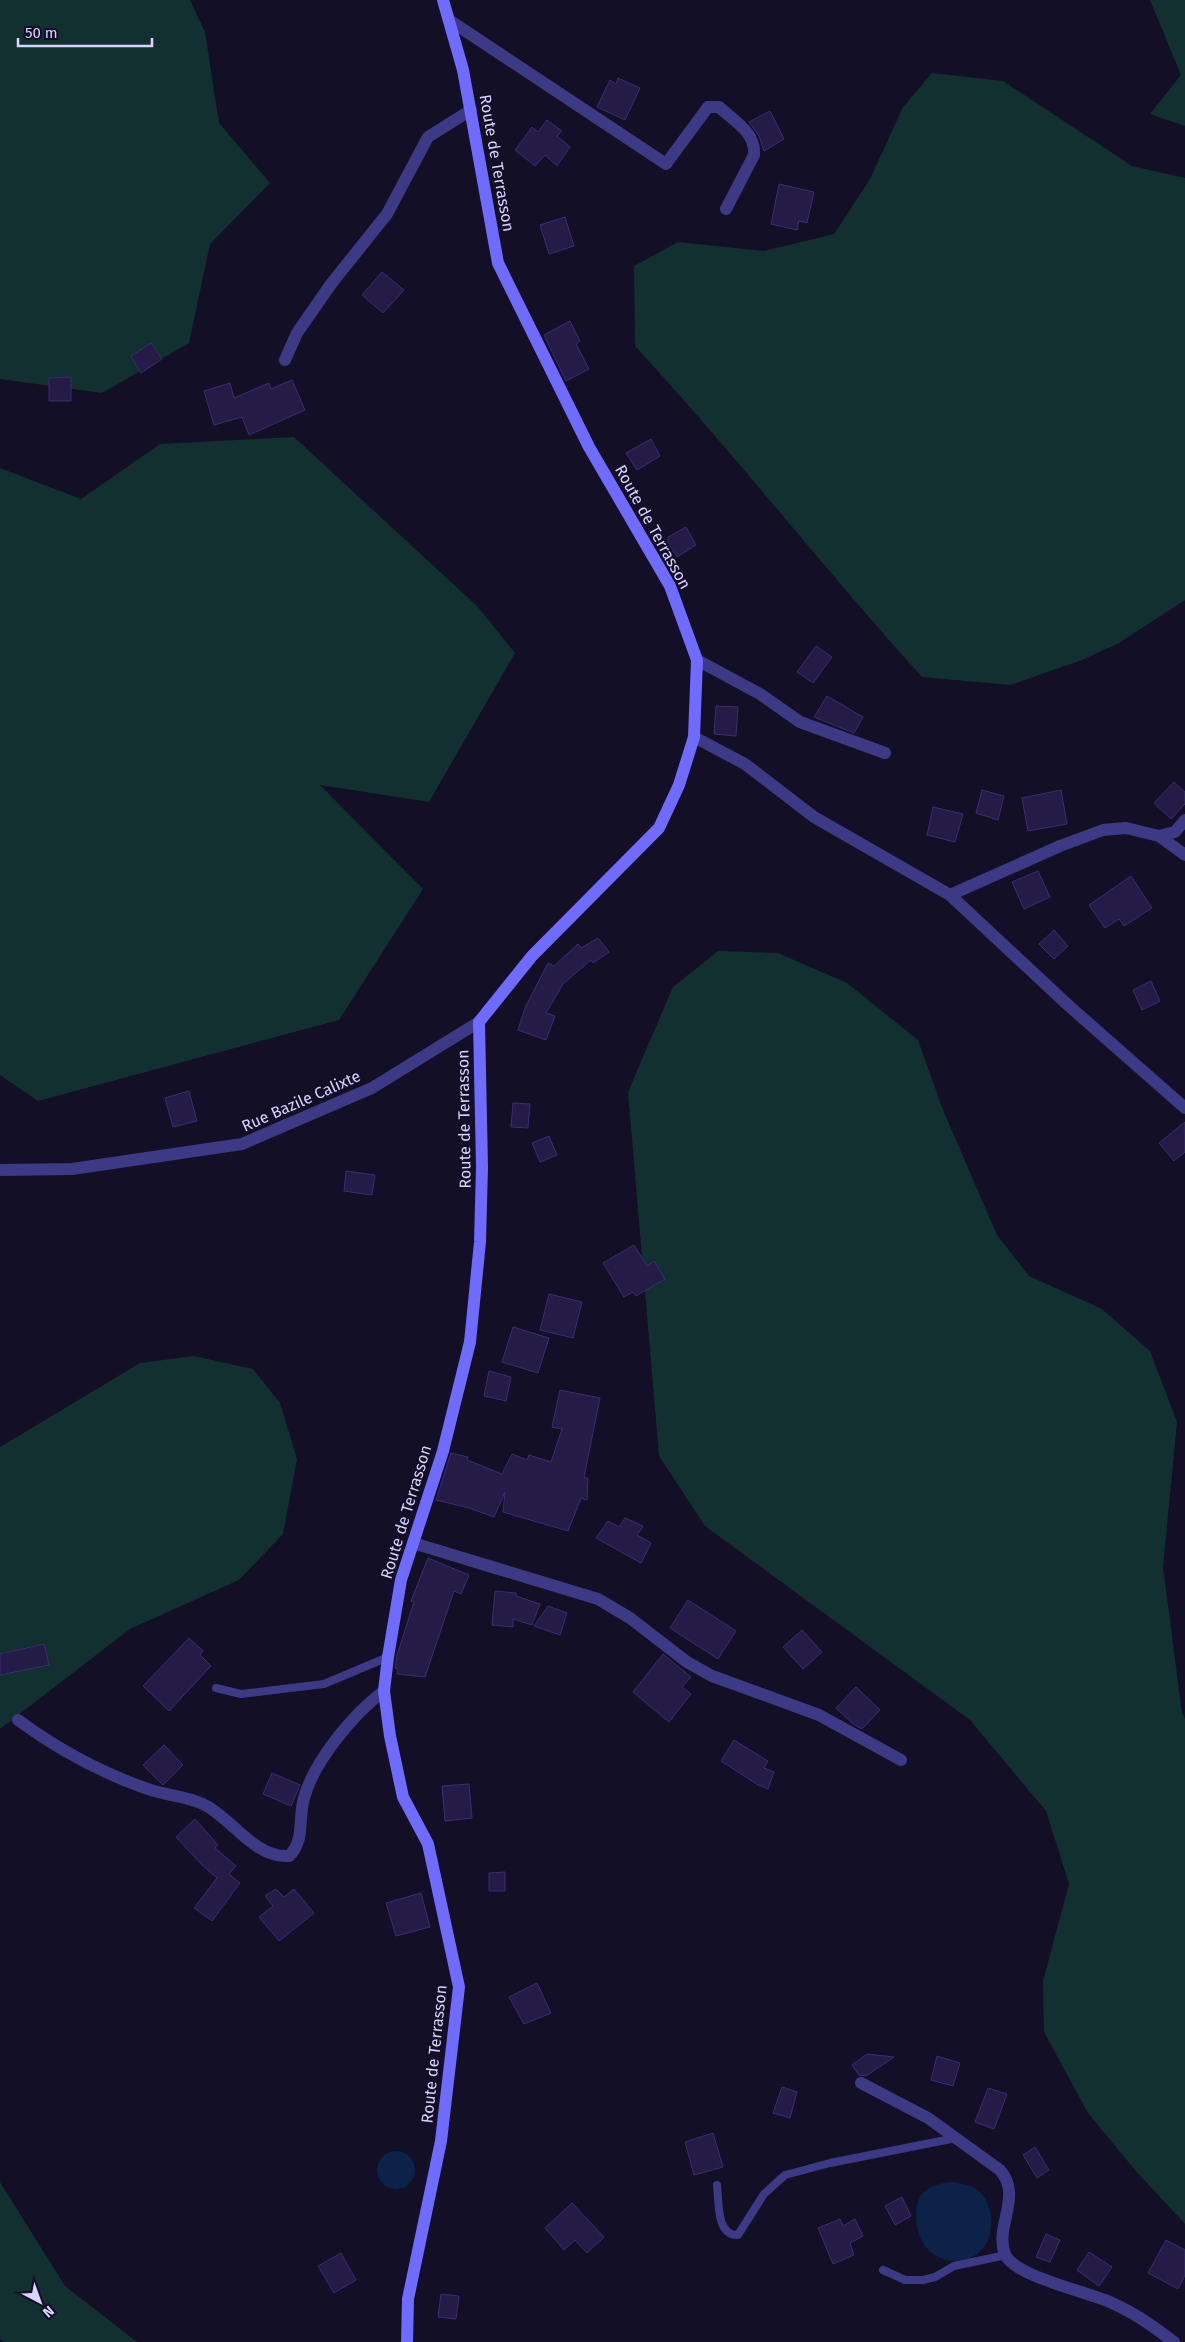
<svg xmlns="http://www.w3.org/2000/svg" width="1185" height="2342" font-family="'Fira Sans',sans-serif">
<rect width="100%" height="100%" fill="#130f26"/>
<g fill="#12302f">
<path d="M0 0H190L205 32 219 123 270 183 210 244 189 343 102 393 0 379Z"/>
<path d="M1150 0H1185V126L1150 114 1181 75Z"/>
<path d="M932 73 1003 81 1132 166 1185 178V600L1119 643 1082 660 1010 685 922 677C824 569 734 453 635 346L634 266 678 242 764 251 834 234 870 179 903 107Z"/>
<path d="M294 437 477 606 515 653 429 802 320 785 423 889 339 1020 38 1101 0 1075V468L81 499 160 444Z"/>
<path d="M718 951 778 953 847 983 918 1040 943 1110 997 1235 1029 1276 1102 1309 1150 1351 1177 1422 1163 1567 1182 1713 1185 1719V2224L1135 2170 1088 2113 1044 2032 1043 1981 1069 1884 1046 1811 970 1720 705 1526 659 1456 628 1092 673 987Z"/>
<path d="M194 1356 253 1369 280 1403 297 1459 283 1534 239 1580 130 1629 0 1729V1447L140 1363Z"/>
<path d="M0 2182 65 2286 137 2342H4L0 2339Z"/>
</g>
<g fill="#0c2248">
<circle cx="396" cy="2170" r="19"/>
<path d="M951 2182C958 2183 966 2184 973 2187 992 2196 996 2228 986 2244 974 2266 940 2266 925 2246 919 2238 916 2226 916 2217 916 2192 927 2185 951 2182Z"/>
</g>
<g fill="#241b47" stroke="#3b2d73">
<path d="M618 78 640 88 625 120 597 107 610 80 616 84Z"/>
<path d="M770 111 784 139 764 151 759 136 749 122Z"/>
<path d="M547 120 562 131 557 136 570 147 557 166 545 155 535 166 515 150 532 127 538 132Z"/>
<path d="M779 184 814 192 807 223 799 221 797 230 771 224Z"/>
<path d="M565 217 574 246 549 254 540 225Z"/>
<path d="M382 272 404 290 383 313 362 295Z"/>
<path d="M570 321 580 341 576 344 589 369 566 381 544 335Z"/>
<path d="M151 343 162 359 141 373 131 356Z"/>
<path d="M71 377V401H49V378Z"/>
<path d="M292 380 305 410 249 435 242 417 214 425 204 391 230 383 234 398 269 383 271 389Z"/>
<path d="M651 439 660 456 637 470 626 453Z"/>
<path d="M686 527 696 545 677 557 668 543V537Z"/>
<path d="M816 646 832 657 813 683 797 672Z"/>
<path d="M827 696 863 717 854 733 814 717Z"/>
<path d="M716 706 738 707 736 736 714 734Z"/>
<path d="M1174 782 1185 792V804L1171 819 1154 803Z"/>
<path d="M982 790 1004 796 998 820 976 813Z"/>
<path d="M1061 790 1067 824 1028 831 1022 798Z"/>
<path d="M933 807 963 814 955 842 927 835Z"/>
<path d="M1038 871 1050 897 1024 909 1012 882Z"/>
<path d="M1131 876 1152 908 1124 926 1119 919 1105 928 1089 905Z"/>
<path d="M1054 930 1068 946 1054 959 1039 944Z"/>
<path d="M598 938 609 952 593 963 591 960 563 984 546 1013 555 1016 546 1040 518 1030 525 1008 548 963 554 966 578 944 581 948Z"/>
<path d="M1151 981 1160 1001 1142 1010 1133 990Z"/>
<path d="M189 1091 197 1121 173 1127 165 1098Z"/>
<path d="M513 1103 530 1104 528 1128 511 1127Z"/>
<path d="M1185 1122V1152L1174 1161 1159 1143Z"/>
<path d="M549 1136 557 1155 540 1162 532 1143Z"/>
<path d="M346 1171 375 1175 372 1195 344 1191Z"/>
<path d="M634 1245 647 1266 654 1261 665 1279 636 1296 633 1292 624 1297 603 1263Z"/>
<path d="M549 1294 582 1302 573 1338 540 1330Z"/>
<path d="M513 1327 549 1338 538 1373 502 1362Z"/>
<path d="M489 1371 511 1377 506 1401 484 1396Z"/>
<path d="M560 1390 600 1398 584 1477 588 1479 587 1500 581 1498 568 1531 503 1512 505 1492 494 1517 469 1508 436 1500 451 1453 468 1457 467 1460 502 1474 512 1454 527 1460 529 1455 551 1462 562 1429 552 1427Z"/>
<path d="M625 1518 643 1526 637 1535 651 1543 641 1563 596 1538 608 1521 619 1527Z"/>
<path d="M428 1558 469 1575 461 1594 454 1591 425 1677 397 1674 398 1669 395 1668 397 1655 414 1602 411 1601Z"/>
<path d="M495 1591 516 1593V1596L540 1604 532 1625 513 1619V1627L492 1625Z"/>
<path d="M688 1600 736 1631 718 1659 670 1628Z"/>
<path d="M548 1606 567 1613 560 1635 534 1626Z"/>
<path d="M802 1630 822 1652 803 1669 783 1647Z"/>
<path d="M189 1638 203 1651 200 1655 211 1666 169 1711 143 1686Z"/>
<path d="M44 1644 49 1665 0 1675V1654Z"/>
<path d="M663 1654 691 1677 682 1687 691 1694 669 1722 633 1692Z"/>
<path d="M856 1687 880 1710 862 1729 853 1724 836 1708Z"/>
<path d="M734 1740 768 1761 764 1768 774 1772 768 1789 758 1785 721 1761Z"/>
<path d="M164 1745 183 1765 163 1785 143 1765Z"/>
<path d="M272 1773 300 1785 291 1806 263 1794Z"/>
<path d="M469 1784 472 1818 445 1821 442 1786Z"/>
<path d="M195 1819 218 1845 215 1848 236 1866 229 1874 240 1883 212 1921 194 1908 217 1878 202 1865 176 1837Z"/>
<path d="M505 1872V1891H489V1873Z"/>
<path d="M276 1889 284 1897 294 1889 314 1913 279 1941 259 1917 273 1906 265 1896Z"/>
<path d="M421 1893 430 1927 396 1936 386 1903Z"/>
<path d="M537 1983 551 2013 524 2024 509 1997Z"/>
<path d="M867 2054 894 2057 866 2076 859 2075 852 2065Z"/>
<path d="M937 2056 960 2063 953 2086 931 2080Z"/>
<path d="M782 2087 797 2092 790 2118 773 2113Z"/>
<path d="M988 2088 1007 2094 994 2129 975 2122Z"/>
<path d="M713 2133 723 2167 694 2175 685 2142Z"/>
<path d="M1035 2147 1049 2170 1037 2178 1023 2155Z"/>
<path d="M902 2197 911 2216 895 2225 885 2206Z"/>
<path d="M572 2203 604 2237 587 2253 575 2240 564 2250 545 2228Z"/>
<path d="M840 2219 843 2226 855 2219 863 2236 850 2243 854 2255 833 2264 818 2228Z"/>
<path d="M1046 2234 1060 2240 1050 2262 1036 2257Z"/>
<path d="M1166 2240 1185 2250V2275L1178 2289 1148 2273Z"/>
<path d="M1089 2252 1112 2267 1099 2286 1077 2270Z"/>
<path d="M341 2253 356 2280 334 2293 318 2266Z"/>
<path d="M441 2294 459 2296 456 2319 438 2317Z"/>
</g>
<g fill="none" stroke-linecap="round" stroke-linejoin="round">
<g stroke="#3d3a85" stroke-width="8">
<path d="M216 1688 241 1694 324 1684 388 1657"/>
<path d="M717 2185C719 2201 716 2236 738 2235L764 2194 785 2175 830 2163 956 2138"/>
<path d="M883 2270 905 2280H923L935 2277 954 2266 1006 2255"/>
</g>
<g stroke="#3d3a85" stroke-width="12">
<path d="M449 20 666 164 708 107H719C734 121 756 132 754 155L726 209"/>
<path d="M285 360 297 333 331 284 387 214 428 137 471 110"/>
<path d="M697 660 760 694 800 722 885 753"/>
<path d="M694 737 745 764 814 817 950 895 1069 1006 1185 1108"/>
<path d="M1159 836 1185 855"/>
<path d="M950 895 1060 846 1103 830 1126 828 1159 836 1175 832 1185 820"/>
<path d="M0 1170 72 1169 242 1144 372 1088 479 1022"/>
<path d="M413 1543 598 1599 630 1618 687 1662 712 1676 819 1715 901 1760"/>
<path d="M18 1720C56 1748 100 1772 145 1788 165 1796 192 1796 210 1808 235 1824 257 1858 289 1856 305 1841 298 1819 304 1798 314 1761 354 1713 384 1691"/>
<path d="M861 2083 928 2118 1000 2170C1023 2196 994 2227 1005 2254 1014 2277 1090 2292 1112 2303 1135 2313 1154 2327 1174 2342"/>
</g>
<path stroke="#6f6bff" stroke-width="12" d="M407 2342 408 2299 441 2141 459 1987 428 1844 403 1797 390 1736 384 1691 388 1657 401 1580 443 1451 470 1342 480 1242 482 1167 479 1022 532 956 659 828 679 785 694 737 697 660 670 586 589 447 498 263 463 70 443 0"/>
</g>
<g text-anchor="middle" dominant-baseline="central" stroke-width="4.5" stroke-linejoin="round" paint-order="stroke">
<g font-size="16" fill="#d9d4ff" stroke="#130f26">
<text transform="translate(497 163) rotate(80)">Route de Terrasson</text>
<text transform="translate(653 527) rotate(61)">Route de Terrasson</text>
<text transform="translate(301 1101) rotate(-24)">Rue Bazile Calixte</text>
<text transform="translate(464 1119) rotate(-91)">Route de Terrasson</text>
<text transform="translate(406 1512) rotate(-73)">Route de Terrasson</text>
<text transform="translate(434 2054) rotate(-84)">Route de Terrasson</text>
</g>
</g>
<g transform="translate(40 2302) rotate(139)" stroke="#130f26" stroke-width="4" paint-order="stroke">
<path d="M0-4L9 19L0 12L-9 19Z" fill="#d9d4ff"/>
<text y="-8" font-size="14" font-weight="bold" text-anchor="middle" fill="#d9d4ff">N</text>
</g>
<path d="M18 38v8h134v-8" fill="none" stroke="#d9d4ff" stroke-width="2.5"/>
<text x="25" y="38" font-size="15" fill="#d9d4ff" stroke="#130f26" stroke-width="4" paint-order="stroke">50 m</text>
</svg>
